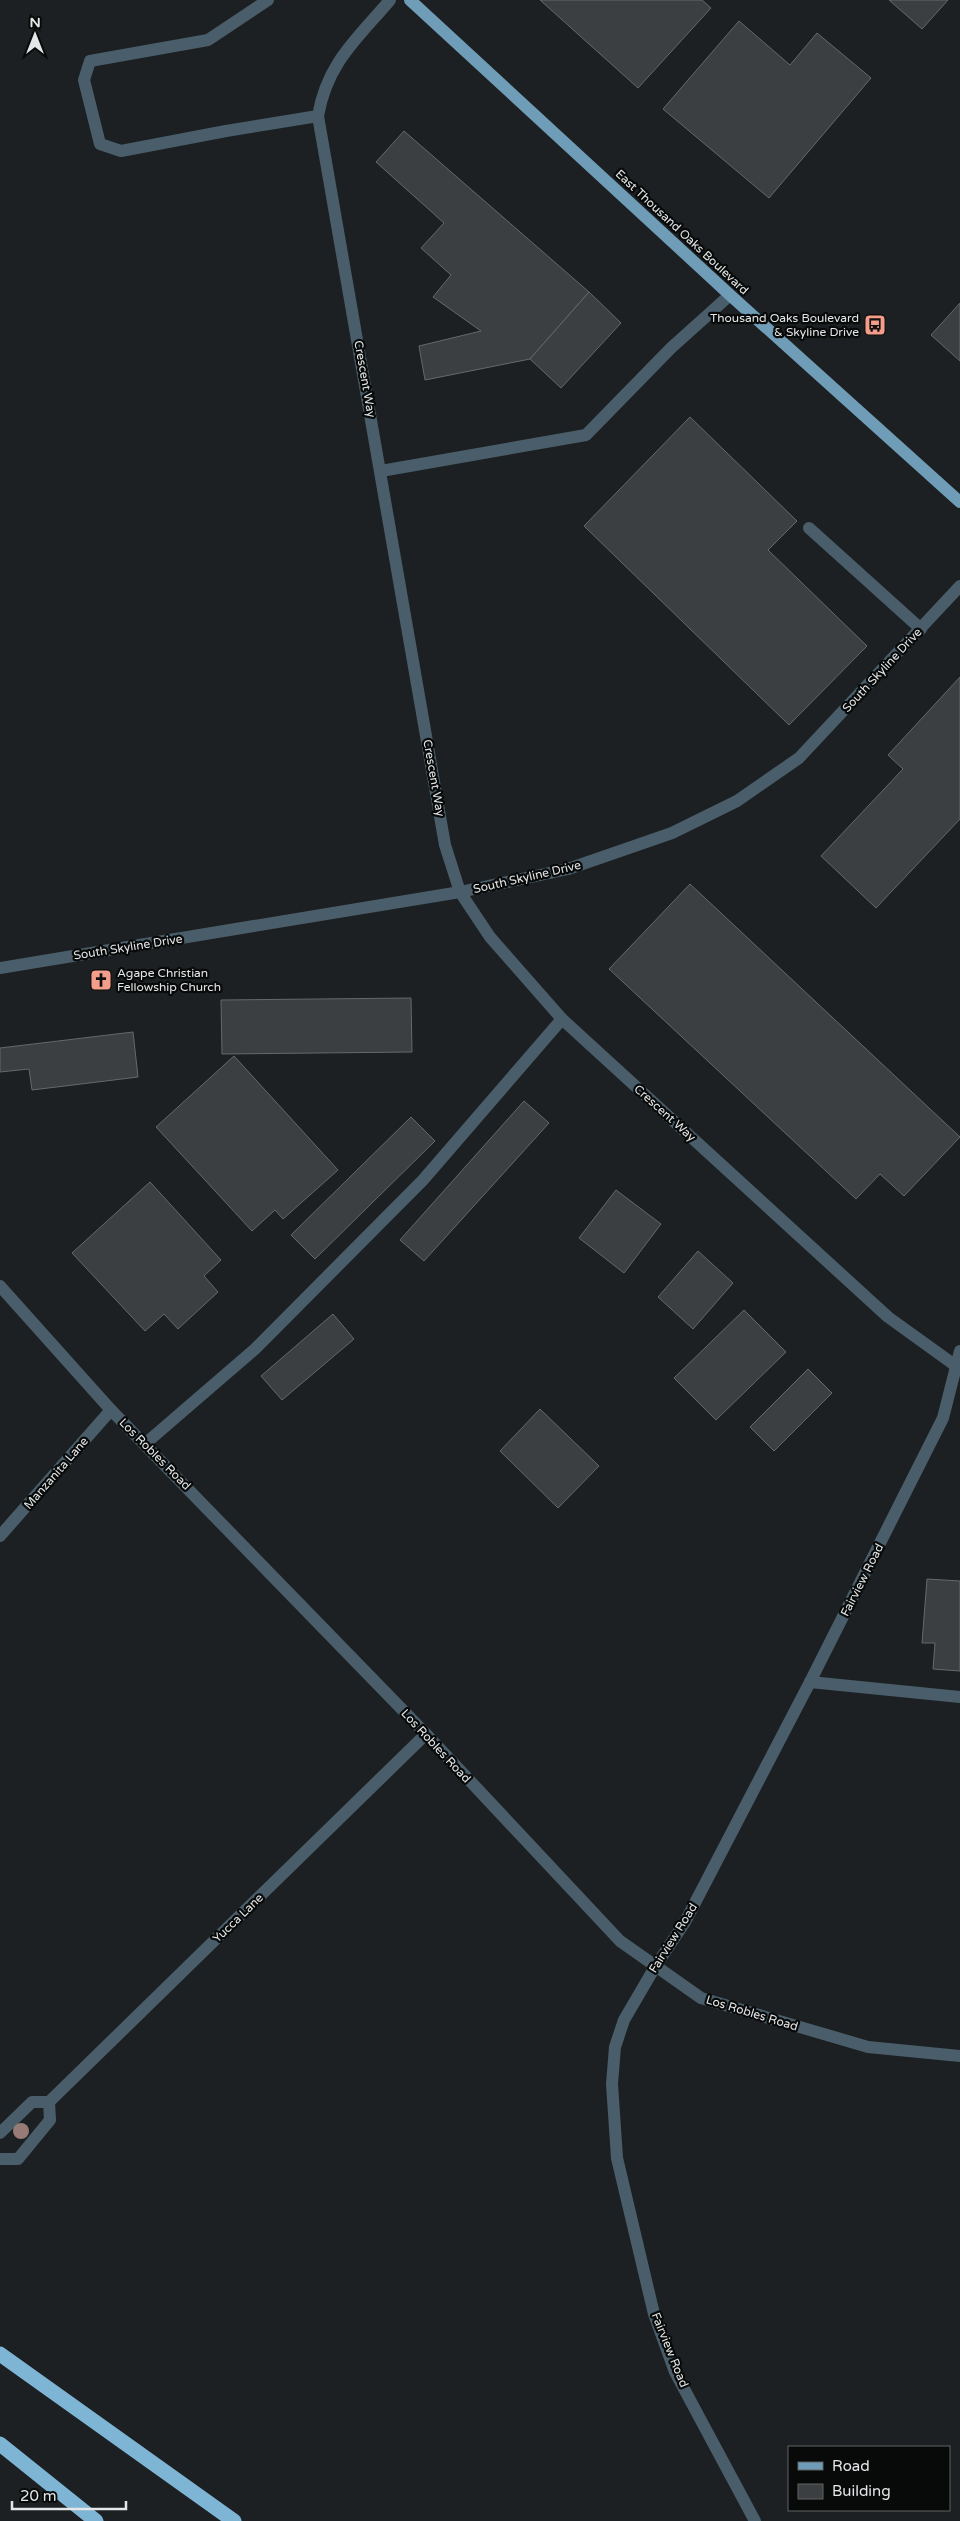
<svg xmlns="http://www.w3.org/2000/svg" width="960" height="2521" font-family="'Varela Round',sans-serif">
<rect width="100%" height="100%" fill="#1d2022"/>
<g fill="#3c3f41" stroke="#65696b">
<path d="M540 0H702L711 8 638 88Z"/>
<path d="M889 0H948L922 29Z"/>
<path d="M739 21 790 65 817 33 871 78 769 198 663 109Z"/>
<path d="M404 131 589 292 530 359 425 380 419 346 481 331 433 297 451 275 421 248 444 223 376 162Z"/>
<path d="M589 292 621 323 561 388 530 359Z"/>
<path d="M960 303V361L931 335Z"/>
<path d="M690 417 797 521 768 550 867 646 789 725 584 526Z"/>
<path d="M960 677V819L876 908 821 856 903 769 888 755Z"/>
<path d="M690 884 960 1137 904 1196 880 1174 856 1199 609 969Z"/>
<path d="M411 998 412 1052 222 1054 221 1000Z"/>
<path d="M133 1032 138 1077 32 1090 29 1069 0 1072V1048Z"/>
<path d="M234 1056 338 1170 283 1219 275 1210 252 1231 156 1127Z"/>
<path d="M524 1101 549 1123 424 1261 400 1240Z"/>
<path d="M411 1117 435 1141 315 1259 291 1235Z"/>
<path d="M150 1182 221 1260 204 1276 218 1292 178 1329 164 1314 145 1331 72 1253Z"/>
<path d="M616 1190 661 1224 624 1273 579 1238Z"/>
<path d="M698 1251 733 1283 693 1329 658 1297Z"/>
<path d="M744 1310 786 1352 716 1420 674 1378Z"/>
<path d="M333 1314 354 1339 282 1400 261 1376Z"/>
<path d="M808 1369 832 1393 774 1451 750 1427Z"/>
<path d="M540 1409 599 1466 558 1508 500 1451Z"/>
<path d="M927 1579 960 1581V1671L933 1669 935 1643H922Z"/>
</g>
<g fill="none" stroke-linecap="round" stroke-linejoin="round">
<g stroke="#495e6a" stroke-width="12">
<path d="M268 0 208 40 90 61 84 80 100 144 121 151 226 131 318 116"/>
<path d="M390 0C357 39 327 63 318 116L445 845 460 892 490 937 562 1019 888 1317 960 1369"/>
<path d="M381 471 586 435 671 348 730 295"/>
<path d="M809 528 921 629"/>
<path d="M0 968 460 892 568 869 672 833 737 801 799 758 960 586"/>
<path d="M0 1286 111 1410 426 1734 620 1941 701 1998 868 2047 960 2056"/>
<path d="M146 1443 255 1349 423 1180 562 1019"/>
<path d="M0 1536 111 1410"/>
<path d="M810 1682 960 1697"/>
<path d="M0 2133 32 2102H49L426 1734"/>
<path d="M0 2159H18L50 2120 49 2102"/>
<path d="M755 2521 675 2372 654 2314 617 2158 612 2084 615 2047 624 2020 655 1967 685 1922 810 1682 943 1418 960 1351"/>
</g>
<path stroke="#6f9cb6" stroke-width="12" d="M410 0 730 295 960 502"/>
<g stroke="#7eb5d5" stroke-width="15">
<path d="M0 2354 234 2521"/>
<path d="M0 2444 96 2521"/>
</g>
</g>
<circle fill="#977b76" cx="21" cy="2131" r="8"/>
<defs>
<g id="bus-square" transform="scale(1.125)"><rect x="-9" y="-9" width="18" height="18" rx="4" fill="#f49d8b" stroke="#080a0a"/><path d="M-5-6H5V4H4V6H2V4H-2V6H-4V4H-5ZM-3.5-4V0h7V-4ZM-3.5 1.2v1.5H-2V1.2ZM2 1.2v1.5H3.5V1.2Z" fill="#111"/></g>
<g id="church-square" transform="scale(1.125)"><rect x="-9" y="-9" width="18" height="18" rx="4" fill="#f49d8b" stroke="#080a0a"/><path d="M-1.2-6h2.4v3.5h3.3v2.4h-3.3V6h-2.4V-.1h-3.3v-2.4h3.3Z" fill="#111"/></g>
</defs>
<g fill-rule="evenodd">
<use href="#bus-square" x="875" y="325"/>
<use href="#church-square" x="101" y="980"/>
</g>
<g text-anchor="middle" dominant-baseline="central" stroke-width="4.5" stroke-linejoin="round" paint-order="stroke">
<g font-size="12" fill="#e4e6e7" stroke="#080a0a">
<text transform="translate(682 232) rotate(43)">East Thousand Oaks Boulevard</text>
<text transform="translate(365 379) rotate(80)">Crescent Way</text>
<text transform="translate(882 670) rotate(-47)">South Skyline Drive</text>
<text transform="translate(434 778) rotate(80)">Crescent Way</text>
<text transform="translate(527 877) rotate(-13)">South Skyline Drive</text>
<text transform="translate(128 947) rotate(-9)">South Skyline Drive</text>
<text transform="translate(665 1113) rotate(42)">Crescent Way</text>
<text transform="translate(155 1454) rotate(45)">Los Robles Road</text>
<text transform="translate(56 1473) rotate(-49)">Manzanita Lane</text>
<text transform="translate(862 1580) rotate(-63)">Fairview Road</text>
<text transform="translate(436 1746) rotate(47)">Los Robles Road</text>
<text transform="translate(238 1918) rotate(-44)">Yucca Lane</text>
<text transform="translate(673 1938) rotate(-58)">Fairview Road</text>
<text transform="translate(752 2013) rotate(17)">Los Robles Road</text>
<text transform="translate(670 2350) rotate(68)">Fairview Road</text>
</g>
<g font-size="12" fill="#e4e6e7" stroke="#080a0a" text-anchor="end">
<text x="859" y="318">Thousand Oaks Boulevard<tspan x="859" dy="14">&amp; Skyline Drive</tspan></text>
<text x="117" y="973" text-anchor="start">Agape Christian<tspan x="117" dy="14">Fellowship Church</tspan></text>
</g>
</g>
<rect x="788" y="2446" width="162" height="65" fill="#080a0a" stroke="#606262"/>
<rect x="798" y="2462" width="25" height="8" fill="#6f9cb6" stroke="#606262"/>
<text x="832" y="2471" font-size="15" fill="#e4e6e7">Road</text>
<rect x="798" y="2484" width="25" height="15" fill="#3c3f41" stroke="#606262"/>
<text x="832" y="2496" font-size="15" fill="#e4e6e7">Building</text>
<g transform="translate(35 35)" stroke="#080a0a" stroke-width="4" paint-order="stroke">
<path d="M0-4L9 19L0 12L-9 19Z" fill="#e4e6e7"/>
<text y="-8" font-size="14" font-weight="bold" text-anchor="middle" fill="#e4e6e7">N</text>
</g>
<path d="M12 2501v8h114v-8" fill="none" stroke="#e4e6e7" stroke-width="2.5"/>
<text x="20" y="2501" font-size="15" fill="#e4e6e7" stroke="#080a0a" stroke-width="4" paint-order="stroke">20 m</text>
</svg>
